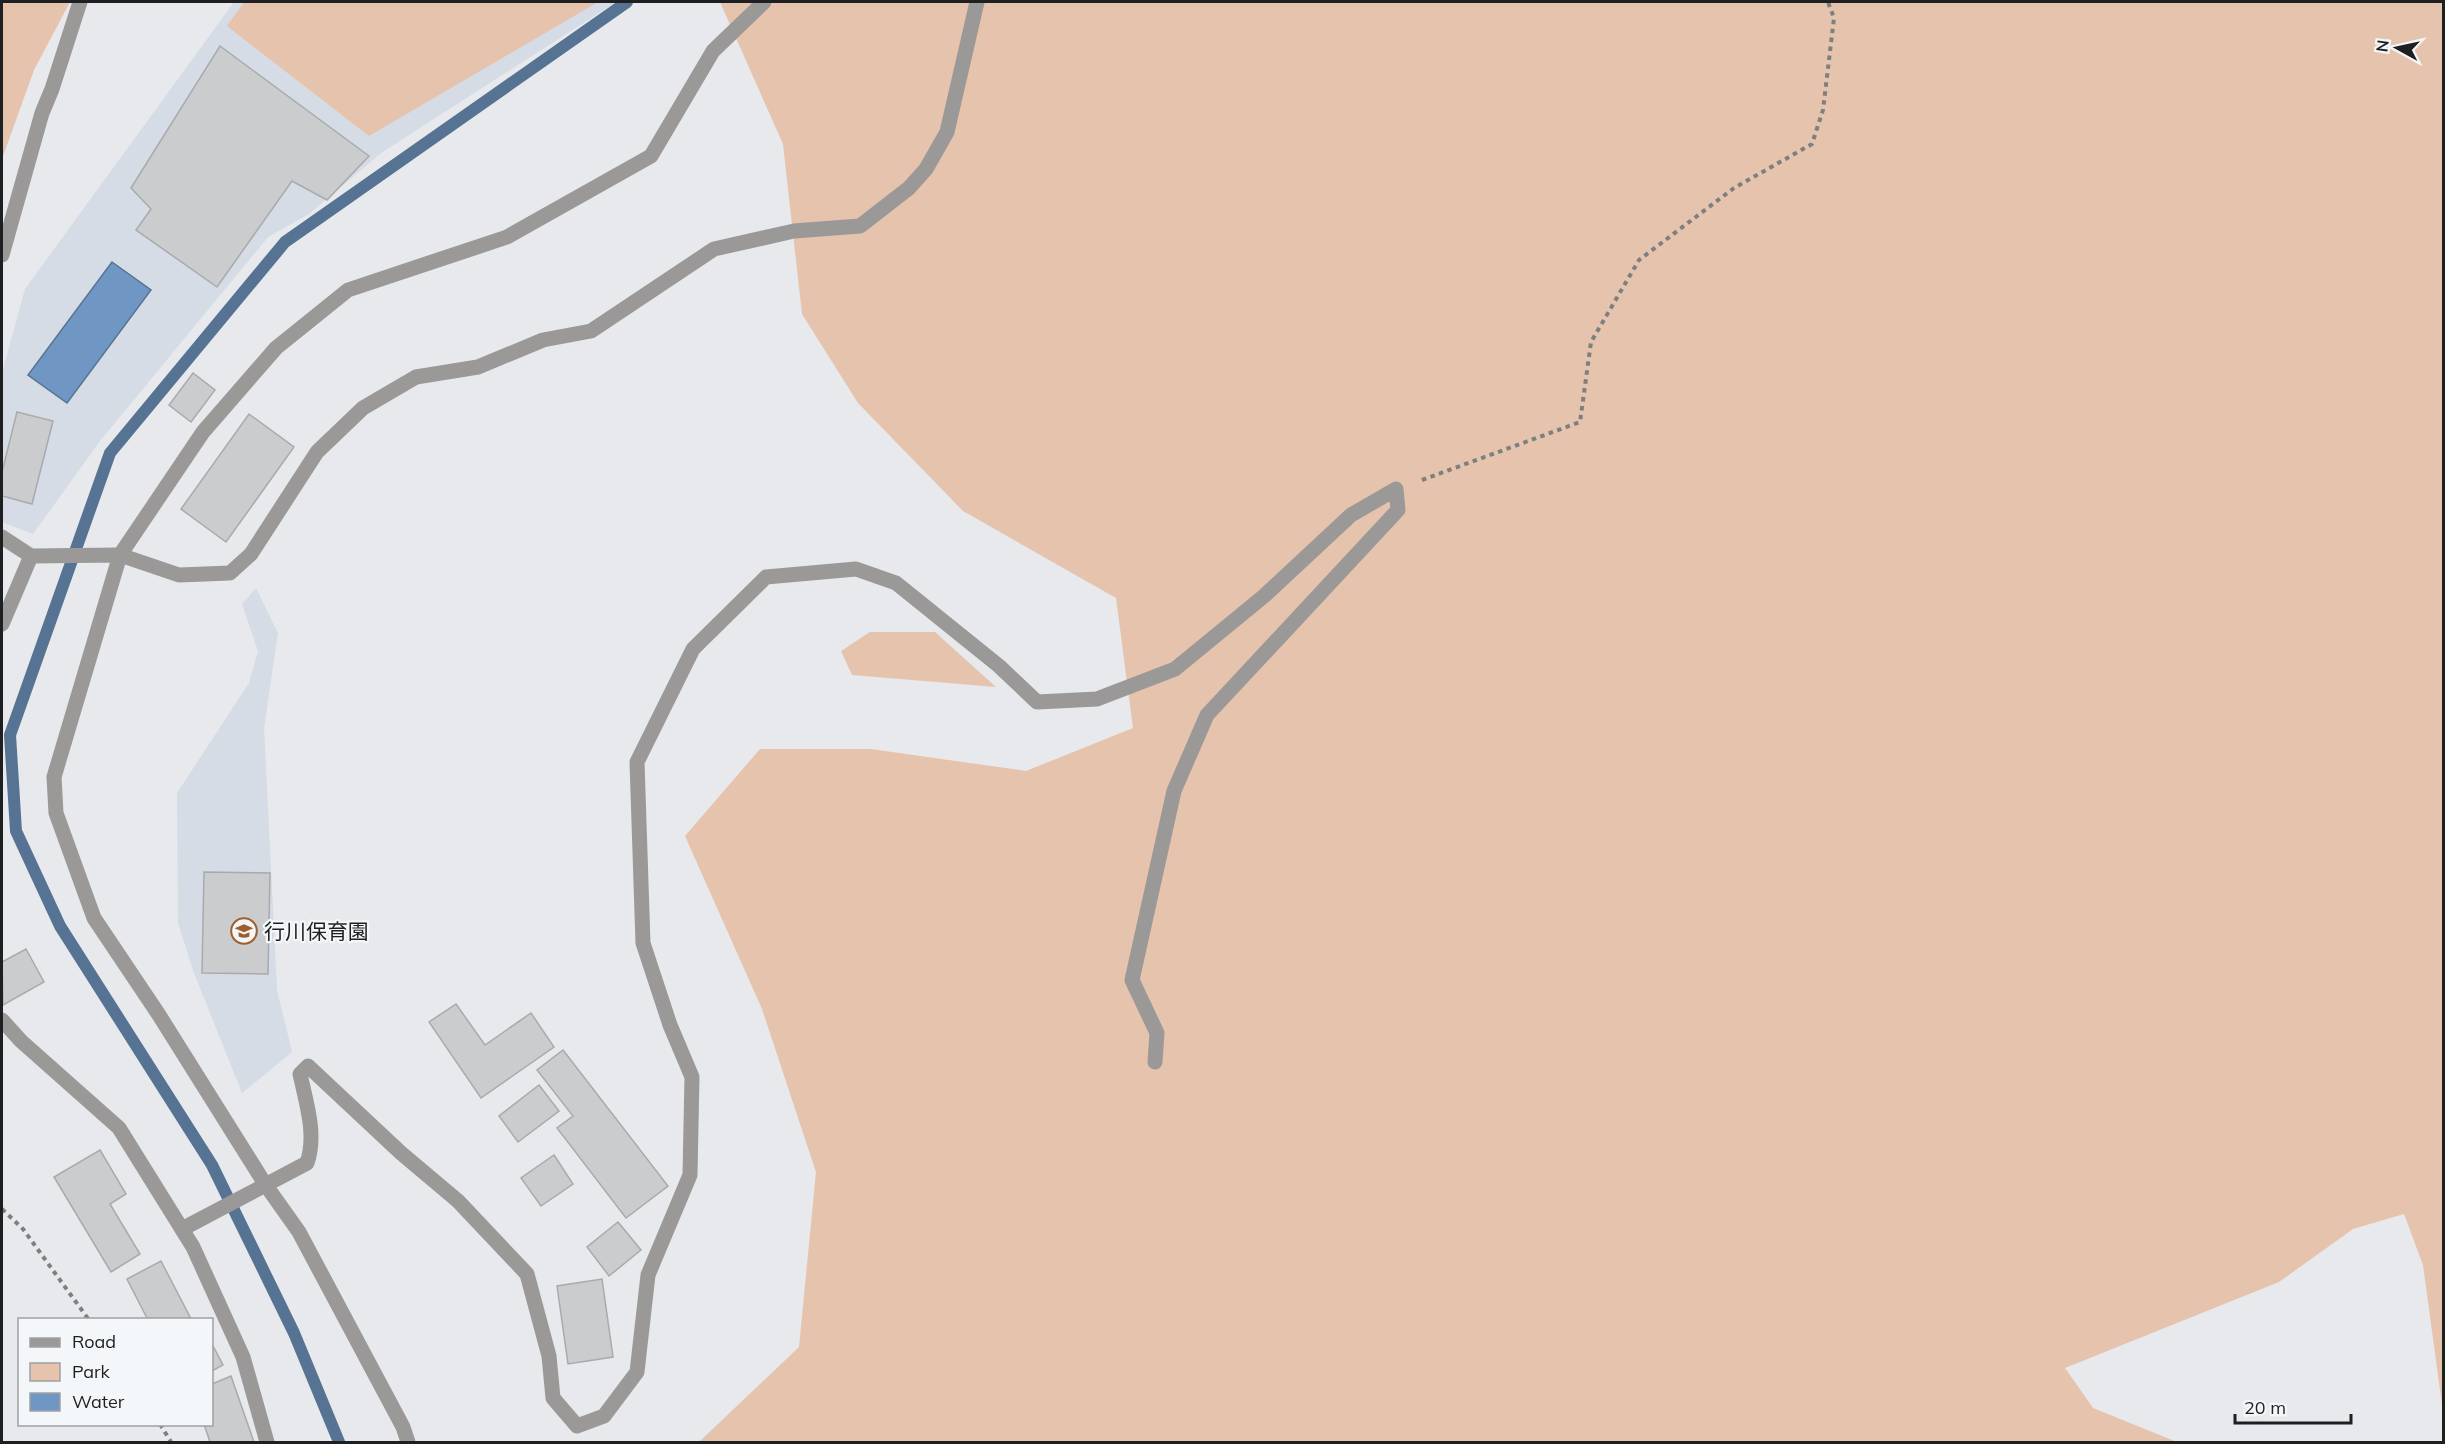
<svg xmlns="http://www.w3.org/2000/svg" width="2445" height="1444" font-family="Mulish,'Noto Sans JP',sans-serif">
<rect width="100%" height="100%" fill="#e7e9ec"/>
<g fill="#d5dce5">
<path d="M234 2H616L381 153 309 214 268 237 100 441 33 534 2 522V373L25 289Z"/>
<path d="M256 588 278 633 264 728 277 990 292 1052 242 1093 194 973 178 923 177 793 249 683 258 651 242 604Z"/>
</g>
<g fill="#e5c3ad">
<path d="M2 2H70L34 70 2 159Z"/>
<path d="M244 2H598L369 136 227 26Z"/>
<path d="M720 2H2443V1412L2423 1265 2404 1214 2353 1229 2279 1282 2065 1368 2093 1408 2177 1442H699L799 1347 816 1172 762 1009 685 836 760 749H871L1026 771 1133 728 1116 598 963 511 858 403 802 314 783 144Z"/>
<path d="M870 632H935L996 687 852 675 841 651Z"/>
</g>
<path fill="#7097c4" stroke="#577393" stroke-width="1.5" d="M112 262 151 290 67 403 28 375Z"/>
<g fill="none" stroke-linecap="round" stroke-linejoin="round">
<path stroke="#577393" stroke-width="12" d="M339 1442 294 1333 212 1165 60 926 16 831 10 735 110 453 285 242 627 2"/>
</g>
<g fill="#caccce" stroke="#a8aaac" stroke-width="1.5">
<path d="M220 46 369 156 327 200 292 181 217 287 136 230 151 209 131 188Z"/>
<path d="M193 373 215 390 191 422 169 405Z"/>
<path d="M17 412 53 421 32 504 2 496V472Z"/>
<path d="M249 414 294 447 226 542 181 509Z"/>
<path d="M204 872 270 873 268 974 202 973Z"/>
<path d="M26 949 44 982 3 1005 2 962Z"/>
<path d="M456 1004 485 1045 531 1013 554 1047 481 1098 429 1022Z"/>
<path d="M563 1050 668 1186 626 1218 557 1128 573 1116 537 1070Z"/>
<path d="M539 1085 559 1111 518 1142 499 1116Z"/>
<path d="M100 1150 126 1194 110 1204 140 1254 111 1272 54 1177Z"/>
<path d="M554 1155 573 1184 541 1206 521 1178Z"/>
<path d="M618 1222 641 1250 609 1276 587 1247Z"/>
<path d="M161 1261 190 1317 185 1320H148L127 1279Z"/>
<path d="M602 1279 613 1357 568 1364 557 1286Z"/>
<path d="M212 1344 223 1365 212 1371Z"/>
<path d="M231 1376 254 1442H210L204 1424H212V1384Z"/>
</g>
<g fill="none" stroke-linecap="round" stroke-linejoin="round">
<g stroke="#7d7f80" stroke-width="4" stroke-dasharray="4.5 4.5" stroke-linecap="butt">
<path d="M1422 480 1580 422 1591 342 1639 260 1734 188 1812 144 1823 110 1834 18 1828 2"/>
<path d="M2 1209 23 1229 89 1320"/>
<path d="M160 1424 171 1442"/>
</g>
<g stroke="#9a9998" stroke-width="15">
<path d="M2 255 42 113 52 89 80 2"/>
<path d="M2 537 31 556 120 555 179 575 230 573 251 554 317 452 363 408 416 377 478 367 543 340 591 331 714 249 794 231 860 226 909 188 926 169 947 132 977 2"/>
<path d="M2 624 31 556"/>
<path d="M2 1020 21 1041 119 1128 193 1247 243 1357 267 1442"/>
<path d="M182 1229 307 1163C317 1135 306 1102 300 1074L308 1066 401 1153 458 1201 527 1274 549 1356 553 1398 577 1426 604 1416 637 1372 648 1275 690 1175 692 1077 670 1025 643 943 637 762 693 649 766 577 856 569 896 583 999 666 1037 702 1097 699 1175 669 1264 596 1351 515 1396 489 1398 510 1207 715 1174 791 1132 980 1157 1033 1155 1062"/>
<path d="M408 1442 403 1427 299 1232 265 1184 159 1015 94 918 56 813 54 777 120 555 203 432 276 348 348 290 507 237 651 156 713 51 764 2"/>
</g>
</g>
<defs>
<g id="school-ring" transform="scale(1.35)"><circle r="9.5" fill="#f4f7f9" stroke="#a05e2b" stroke-width="1.5"/><path d="M0-5L7-2L0 1L-7-2ZM-4 1L0 2.5L4 1V4Q0 6-4 4Z" fill="#a05e2b"/></g>
</defs>
<g fill-rule="evenodd">
<use href="#school-ring" x="244" y="931"/>
</g>
<g text-anchor="middle" dominant-baseline="central" stroke-width="4.5" stroke-linejoin="round" paint-order="stroke">
<g font-size="21" fill="#1e1f20" stroke="#f4f7f9" text-anchor="start">
<text x="264" y="931">行川保育園</text>
</g>
</g>
<rect width="2445" height="1444" fill="none" stroke="#1e1f20" stroke-width="6"/>
<rect x="18" y="1318" width="195" height="108" fill="#f4f7f9" stroke="#9ea1a2" stroke-width="1.5"/>
<rect x="30" y="1338" width="30" height="9" fill="#9a9998" stroke="#9ea1a2" stroke-width="1.5"/>
<text x="72" y="1348" font-size="18" fill="#1e1f20">Road</text>
<rect x="30" y="1363" width="30" height="18" fill="#e5c3ad" stroke="#9ea1a2" stroke-width="1.5"/>
<text x="72" y="1378" font-size="18" fill="#1e1f20">Park</text>
<rect x="30" y="1393" width="30" height="18" fill="#7097c4" stroke="#9ea1a2" stroke-width="1.5"/>
<text x="72" y="1408" font-size="18" fill="#1e1f20">Water</text>
<g transform="translate(2397 48) rotate(278)" stroke="#f4f7f9" stroke-width="4.5" paint-order="stroke">
<path d="M0-4.5L10 22L0 15L-10 22Z" fill="#1e1f20"/>
<text y="-9" font-size="16" font-weight="bold" text-anchor="middle" fill="#1e1f20">N</text>
</g>
<path d="M2235 1414v9h116v-9" fill="none" stroke="#1e1f20" stroke-width="3"/>
<text x="2244" y="1414" font-size="18" fill="#1e1f20" stroke="#f4f7f9" stroke-width="4.5" paint-order="stroke">20 m</text>
</svg>
